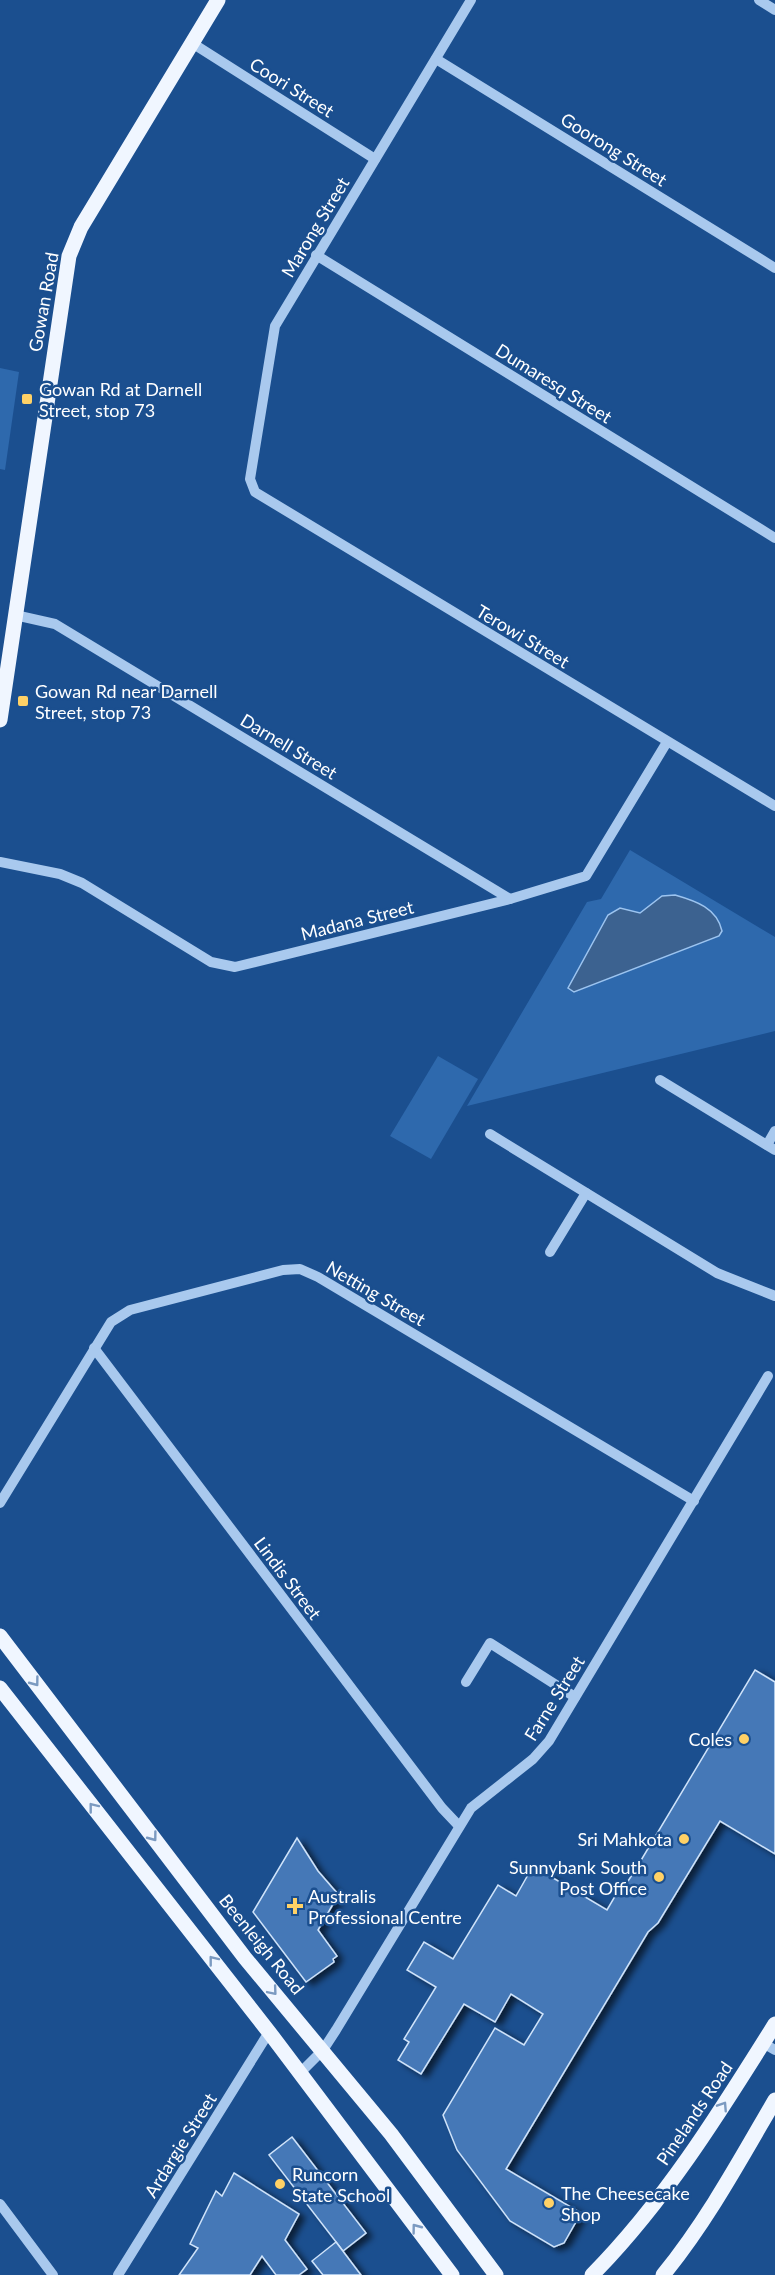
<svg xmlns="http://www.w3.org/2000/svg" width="775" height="2275" font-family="Lato,sans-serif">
<defs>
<filter id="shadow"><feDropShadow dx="6" dy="3.5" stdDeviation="3" flood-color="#0009"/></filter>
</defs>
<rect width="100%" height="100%" fill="#1b4f8f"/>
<g fill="#2e69ad">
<path d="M0 368 19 372 5 470 0 469Z"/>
<path d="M630 850 775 937V1031L467 1106 587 902 601 899Z"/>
<path d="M438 1056 478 1079 431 1159 390 1136Z"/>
</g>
<path fill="#3c6290" stroke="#9cc4f0" stroke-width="1.5" d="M675 895C696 901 717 908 722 931L719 936 574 992 568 988 608 915 620 908 640 913 662 896Z"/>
<g fill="#4478b7" stroke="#cfe3fa" stroke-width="1.5" filter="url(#shadow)">
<path d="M755 1670 775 1682V1854L720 1821 658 1923 648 1932 506 2169 581 2213 564 2243 554 2247 510 2221 457 2150 443 2115 495 2028 524 2045 543 2014 511 1994 495 2022 464 2004 421 2074 398 2060 409 2042 404 2039 436 1987 407 1970 424 1942 453 1959 498 1885 516 1896 533 1866 607 1910 621 1886 624 1887 634 1872Z"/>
<path d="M297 1838 318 1871 337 1893 335 1898 336 1899 318 1930 337 1956 333 1959 334 1962 306 1982 253 1912Z"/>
<path d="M292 2137 366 2233 343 2251 269 2155Z"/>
<path d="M234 2173 299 2214 285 2240 307 2269 299 2275H276L262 2256 250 2275H179L198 2248 190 2244 216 2191 222 2196Z"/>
<path d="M336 2242 361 2275H323L312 2261Z"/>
</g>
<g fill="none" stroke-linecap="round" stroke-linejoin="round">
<g stroke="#a9c9ee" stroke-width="10">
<path d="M471 0 275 326 250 479 255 492 775 806"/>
<path d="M759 0 775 10"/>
<path d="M192 43 375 159"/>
<path d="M436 59 775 268"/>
<path d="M316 255 775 538"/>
<path d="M15 615 55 624 510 899"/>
<path d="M0 862 60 874 82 883 211 962 235 967 510 899 586 876 667 742"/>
<path d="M660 1080 775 1150"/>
<path d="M490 1134 717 1273 775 1296"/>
<path d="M767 1145 775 1131"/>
<path d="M550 1252 586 1193"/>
<path d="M94 1348 442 1808 459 1826"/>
<path d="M0 1503 111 1322 130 1310 283 1270 300 1269 318 1277 694 1501"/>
<path d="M466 1682 490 1643 575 1697"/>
<path d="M763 2043 775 2050"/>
<path d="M299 2074 323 2050 336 2030 471 1808 533 1759 549 1741 768 1376"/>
<path d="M0 2204 53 2275"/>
<path d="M118 2275 269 2032"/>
</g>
<g stroke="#f0f6ff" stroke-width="15">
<path d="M0 720 69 256 81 227 218 0"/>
<path d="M0 1636 245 1958 391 2134 496 2275"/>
<path d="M0 1688 269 2032 452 2275"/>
<path d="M592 2275C665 2201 720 2112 775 2024"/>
<path d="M663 2275C707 2221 740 2160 775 2100"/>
</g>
</g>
<defs><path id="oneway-chevron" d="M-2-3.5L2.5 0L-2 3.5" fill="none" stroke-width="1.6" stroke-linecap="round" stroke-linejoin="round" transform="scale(1.5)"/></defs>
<g stroke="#7b9ac1">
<use href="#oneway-chevron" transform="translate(35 1682) rotate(53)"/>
<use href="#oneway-chevron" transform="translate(93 1807) rotate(-128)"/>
<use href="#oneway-chevron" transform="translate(153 1837) rotate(53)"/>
<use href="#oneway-chevron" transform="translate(213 1960) rotate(-128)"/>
<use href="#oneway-chevron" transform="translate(273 1991) rotate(50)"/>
<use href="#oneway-chevron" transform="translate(723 2106) rotate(-57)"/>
<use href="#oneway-chevron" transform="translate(416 2228) rotate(-127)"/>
</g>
<g fill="#ffd166" stroke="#1b4f8f" stroke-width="2">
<rect x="21" y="393" width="12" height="12" rx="3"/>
<rect x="17" y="695" width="12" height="12" rx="3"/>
<circle cx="744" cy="1739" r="6"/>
<circle cx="684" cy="1839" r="6"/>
<circle cx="659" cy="1877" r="6"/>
<path d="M292 1897h6v6h6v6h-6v6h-6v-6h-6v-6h6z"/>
<circle cx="280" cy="2184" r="6"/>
<circle cx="549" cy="2203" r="6"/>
</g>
<g text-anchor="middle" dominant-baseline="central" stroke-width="5" stroke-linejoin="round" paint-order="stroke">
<g font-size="18" fill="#fff" stroke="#1b4f8f">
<text transform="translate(292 87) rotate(32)">Coori Street</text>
<text transform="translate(614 149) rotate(32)">Goorong Street</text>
<text transform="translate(315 227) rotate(-59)">Marong Street</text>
<text transform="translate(43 302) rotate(-80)">Gowan Road</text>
<text transform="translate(554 383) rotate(32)">Dumaresq Street</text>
<text transform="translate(523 636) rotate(31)">Terowi Street</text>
<text transform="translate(289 746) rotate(31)">Darnell Street</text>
<text transform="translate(357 920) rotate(-14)">Madana Street</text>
<text transform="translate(376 1293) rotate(30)">Netting Street</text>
<text transform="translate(288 1578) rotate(53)">Lindis Street</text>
<text transform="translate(554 1698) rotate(-58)">Farne Street</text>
<text transform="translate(262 1944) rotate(51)">Beenleigh Road</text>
<text transform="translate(694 2113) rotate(-56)">Pinelands Road</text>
<text transform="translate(180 2145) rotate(-58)">Ardargie Street</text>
</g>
<g font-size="18" fill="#fff" stroke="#1b4f8f" text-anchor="start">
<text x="39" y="389">Gowan Rd at Darnell<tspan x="39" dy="21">Street, stop 73</tspan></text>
<text x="35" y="691">Gowan Rd near Darnell<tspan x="35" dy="21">Street, stop 73</tspan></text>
<text x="732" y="1739" text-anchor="end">Coles</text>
<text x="672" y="1839" text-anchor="end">Sri Mahkota</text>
<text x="647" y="1867" text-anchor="end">Sunnybank South<tspan x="647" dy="21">Post Office</tspan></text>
<text x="308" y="1896">Australis<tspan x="308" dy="21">Professional Centre</tspan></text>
<text x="292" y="2174">Runcorn<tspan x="292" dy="21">State School</tspan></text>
<text x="561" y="2193">The Cheesecake<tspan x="561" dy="21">Shop</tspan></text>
</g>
</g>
</svg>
